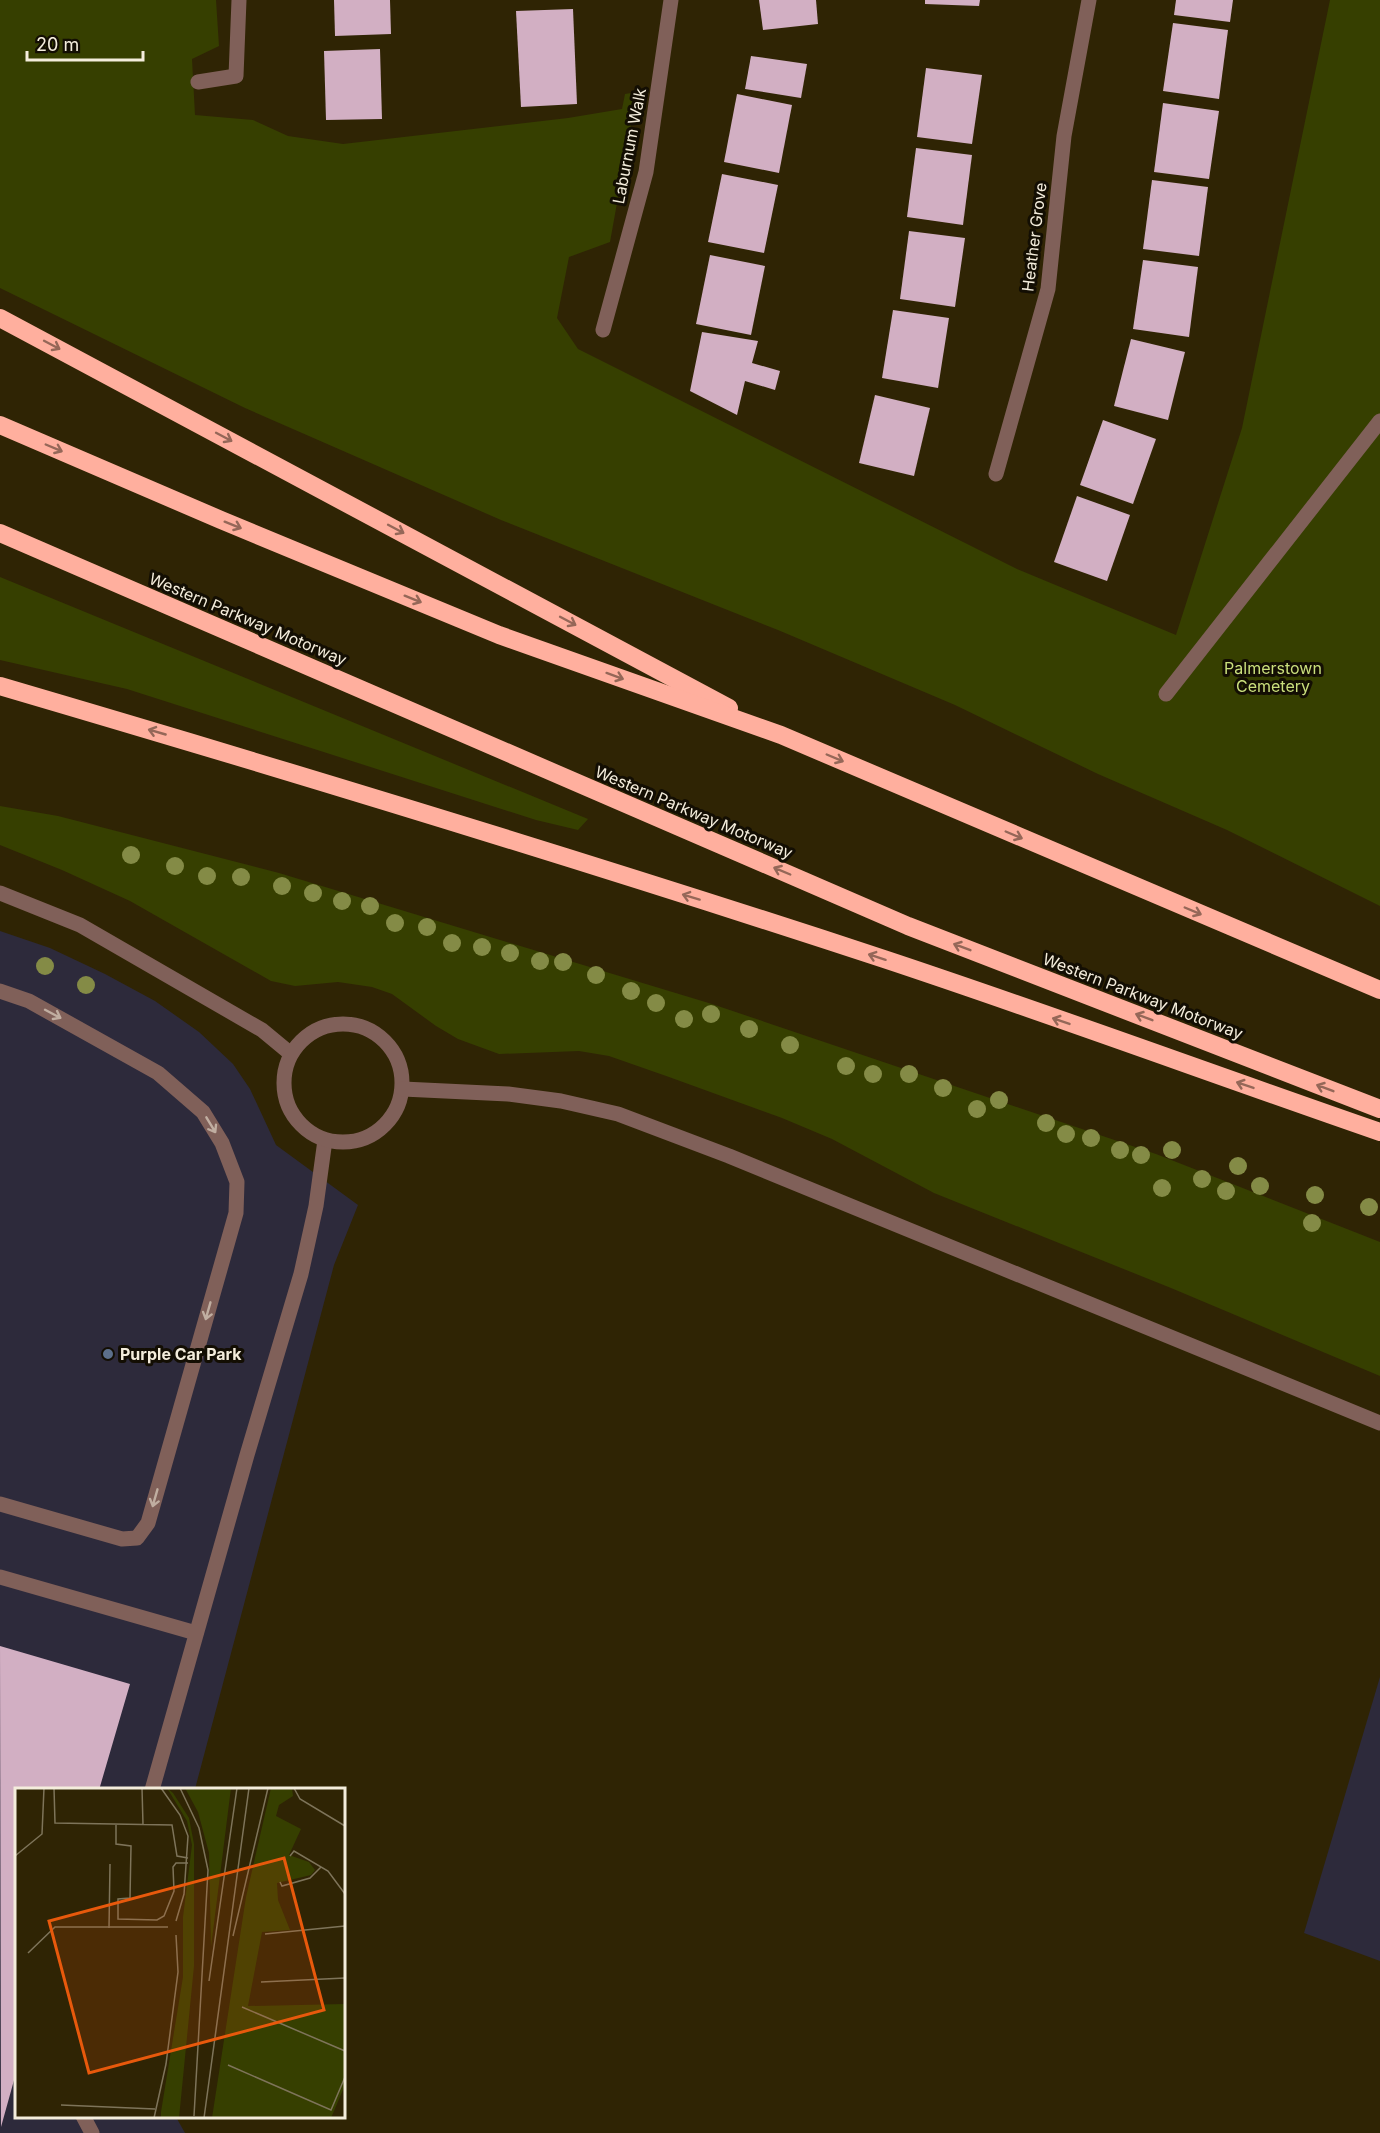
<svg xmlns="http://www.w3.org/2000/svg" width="1380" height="2133" font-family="Inter,sans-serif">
<rect width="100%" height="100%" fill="#2f2404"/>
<g fill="#2d2a3b">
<path d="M0 931 50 948 105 974 155 1001 199 1032 233 1064 250 1089 276 1145 358 1205 334 1265 195 1789 16 1790V2116L176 2117 185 2133H0Z"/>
<path d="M1380 1677V1961L1304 1933Z"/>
</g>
<g fill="#363f00">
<path d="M0 0H216L219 46 192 59 195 115 253 120 288 136 343 144 568 118 622 109 625 94 637 92 610 242 569 257 557 318 578 349 1017 569 1176 635 1242 428 1330 0H1380V906L1227 830 1098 774 955 705 778 630 501 520 245 408 0 288Z"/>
<path d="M0 577 588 819 578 830 536 820 127 689 0 660Z"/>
<path d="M0 806 58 816 279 873 712 1004 1156 1154 1380 1242V1376L1171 1288 934 1193 832 1139 782 1118 669 1077 609 1056 579 1051 499 1054 458 1039 436 1026 392 994 372 987 338 982 295 986 271 981 130 901 62 870 0 845Z"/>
</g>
<g fill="#d2afc3">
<path d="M334 0H390L391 34 335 36Z"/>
<path d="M759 0H816L818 24 763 30Z"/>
<path d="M925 0H980L979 6 925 4Z"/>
<path d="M1176 0H1233L1230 22 1174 15Z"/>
<path d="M573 9 577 104 521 107 516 11Z"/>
<path d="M1173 23 1228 30 1219 99 1163 91Z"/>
<path d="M380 49 382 119 326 120 324 51Z"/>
<path d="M751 56 807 64 801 98 745 89Z"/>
<path d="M926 68 982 75 972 144 917 137Z"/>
<path d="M737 94 792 105 779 173 724 162Z"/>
<path d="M1163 103 1219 111 1209 179 1154 172Z"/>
<path d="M916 148 972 155 963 225 907 217Z"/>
<path d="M722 174 778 185 764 253 708 242Z"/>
<path d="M1152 180 1208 187 1199 256 1143 249Z"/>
<path d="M909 231 965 238 955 307 900 299Z"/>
<path d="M710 255 765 266 751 335 696 324Z"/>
<path d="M1143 260 1198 267 1189 337 1133 329Z"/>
<path d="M893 310 949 318 938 388 882 378Z"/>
<path d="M702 332 758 341 752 363 780 371 775 390 745 381 737 415 690 391Z"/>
<path d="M1131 339 1185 352 1168 420 1114 406Z"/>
<path d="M875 395 930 408 914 476 859 463Z"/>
<path d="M1103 420 1156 439 1133 504 1080 485Z"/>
<path d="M1077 496 1130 515 1107 581 1054 562Z"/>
<path d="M0 1646 130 1684 99 1790H16V2073L1 2127Z"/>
</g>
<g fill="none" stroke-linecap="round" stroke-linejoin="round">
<g stroke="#806059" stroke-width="15">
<path d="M1166 694 1380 421"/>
<path d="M0 991 29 1001 158 1073 203 1112 222 1143 237 1182 236 1213 148 1523 137 1538 122 1539 0 1504"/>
<path d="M0 1577 196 1633"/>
<path d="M152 1790 247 1455 301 1274 316 1206 325 1140"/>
<path d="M83 2116 92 2133"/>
</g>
<g stroke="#806059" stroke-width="15">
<path d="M198 82 236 76 239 0"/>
<path d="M603 330 646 172 671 0"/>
<path d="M996 474 1048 289 1064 136 1089 0"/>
<path d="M0 893 80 925 262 1030 291 1054"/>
<circle cx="343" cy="1083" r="59"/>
<path d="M403 1089 508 1094 561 1101 618 1114 729 1156 1380 1423"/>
</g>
<g stroke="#ffaf9e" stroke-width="18">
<path d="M0 318 729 708"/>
<path d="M0 425 221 520 499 635 781 735 1380 990"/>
<path d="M0 533 908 926 1380 1109"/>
<path d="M0 686C296 773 592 863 884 959 1050 1014 1215 1075 1380 1132"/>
</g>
</g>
<g fill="#848b46">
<circle cx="131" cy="855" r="9"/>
<circle cx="175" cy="866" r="9"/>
<circle cx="207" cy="876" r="9"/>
<circle cx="241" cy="877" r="9"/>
<circle cx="282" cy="886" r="9"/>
<circle cx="313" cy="893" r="9"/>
<circle cx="342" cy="901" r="9"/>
<circle cx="370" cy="906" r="9"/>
<circle cx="395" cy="923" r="9"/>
<circle cx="427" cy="927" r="9"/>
<circle cx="452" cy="943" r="9"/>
<circle cx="482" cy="947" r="9"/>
<circle cx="510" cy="953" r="9"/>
<circle cx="540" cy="961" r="9"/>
<circle cx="563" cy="962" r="9"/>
<circle cx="45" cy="966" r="9"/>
<circle cx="596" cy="975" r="9"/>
<circle cx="86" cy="985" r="9"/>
<circle cx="631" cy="991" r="9"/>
<circle cx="656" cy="1003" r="9"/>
<circle cx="711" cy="1014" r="9"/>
<circle cx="684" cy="1019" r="9"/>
<circle cx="749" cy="1029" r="9"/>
<circle cx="790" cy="1045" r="9"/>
<circle cx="846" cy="1066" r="9"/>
<circle cx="873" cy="1074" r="9"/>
<circle cx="909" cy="1074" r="9"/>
<circle cx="943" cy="1088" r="9"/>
<circle cx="999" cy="1100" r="9"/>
<circle cx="977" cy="1109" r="9"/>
<circle cx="1046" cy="1123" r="9"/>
<circle cx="1066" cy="1134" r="9"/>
<circle cx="1091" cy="1138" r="9"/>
<circle cx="1120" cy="1150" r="9"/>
<circle cx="1172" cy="1150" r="9"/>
<circle cx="1141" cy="1155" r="9"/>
<circle cx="1238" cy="1166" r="9"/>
<circle cx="1202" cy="1179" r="9"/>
<circle cx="1260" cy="1186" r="9"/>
<circle cx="1162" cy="1188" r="9"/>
<circle cx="1226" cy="1191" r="9"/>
<circle cx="1315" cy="1195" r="9"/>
<circle cx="1369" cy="1207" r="9"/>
<circle cx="1312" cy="1223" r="9"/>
</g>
<defs><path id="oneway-shaft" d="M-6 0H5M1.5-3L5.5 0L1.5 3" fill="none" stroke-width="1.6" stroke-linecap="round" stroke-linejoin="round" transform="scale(1.5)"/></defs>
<g stroke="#956758">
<use href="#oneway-shaft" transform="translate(52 345) rotate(28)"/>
<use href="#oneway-shaft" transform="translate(224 437) rotate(28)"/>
<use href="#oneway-shaft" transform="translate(54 448) rotate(23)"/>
<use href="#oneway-shaft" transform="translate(233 525) rotate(22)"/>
<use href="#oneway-shaft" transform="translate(396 529) rotate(28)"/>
<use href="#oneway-shaft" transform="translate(413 599) rotate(22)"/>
<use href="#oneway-shaft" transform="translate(568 621) rotate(28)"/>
<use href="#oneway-shaft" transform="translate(615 676) rotate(20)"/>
<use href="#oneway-shaft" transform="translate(157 732) rotate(-164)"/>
<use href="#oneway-shaft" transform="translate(835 758) rotate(23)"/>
<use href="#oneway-shaft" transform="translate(1014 835) rotate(23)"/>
<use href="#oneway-shaft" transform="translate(782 871) rotate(-157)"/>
<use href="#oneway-shaft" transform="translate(691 897) rotate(-163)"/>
<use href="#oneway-shaft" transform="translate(1193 911) rotate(23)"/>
<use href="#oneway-shaft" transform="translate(962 947) rotate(-159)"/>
<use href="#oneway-shaft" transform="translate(877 957) rotate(-162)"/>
<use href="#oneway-shaft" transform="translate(1144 1017) rotate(-159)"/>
<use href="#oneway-shaft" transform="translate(1061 1021) rotate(-161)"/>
<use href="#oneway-shaft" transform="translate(1245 1085) rotate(-161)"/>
<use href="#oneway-shaft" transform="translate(1325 1088) rotate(-159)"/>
</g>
<g stroke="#c0aea1">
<use href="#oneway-shaft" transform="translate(53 1014) rotate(28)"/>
<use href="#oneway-shaft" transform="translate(211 1125) rotate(59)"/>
<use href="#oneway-shaft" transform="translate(208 1311) rotate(106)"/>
<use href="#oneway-shaft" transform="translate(155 1498) rotate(106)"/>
</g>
<circle fill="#5c6f8a" stroke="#130e03" stroke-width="2" cx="108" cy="1354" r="6"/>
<g text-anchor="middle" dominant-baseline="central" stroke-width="6" stroke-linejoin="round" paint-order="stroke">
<g font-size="16" fill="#f4eddc" stroke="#130e03">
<text transform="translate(629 146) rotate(-79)">Laburnum Walk</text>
<text transform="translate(1034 237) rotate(-83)">Heather Grove</text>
<text transform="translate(248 619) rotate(23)">Western Parkway Motorway</text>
<text transform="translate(694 812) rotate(23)">Western Parkway Motorway</text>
<text transform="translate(1143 996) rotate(21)">Western Parkway Motorway</text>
</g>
<g font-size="16" fill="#cadf7c" stroke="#130e03">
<text x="1273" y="668">Palmerstown<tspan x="1273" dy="18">Cemetery</tspan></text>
</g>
<g font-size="16" font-weight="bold" fill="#f4eddc" stroke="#130e03" text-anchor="start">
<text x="120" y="1354">Purple Car Park</text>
</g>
</g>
<g transform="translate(15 1788)">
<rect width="330" height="330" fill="#2f2404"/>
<path d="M152 0 158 5 174 30 179 56V178L164 330H146V324L168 189V129L177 57 172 33ZM170 0H216L196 159 194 65 183 24ZM256 0H277L278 8 264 17 261 28 286 41 274 67 294 74 300 82 296 87 262 95 263 112 275 142 247 144 233 218 330 216V297L316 330H197L231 109Z" fill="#363f00"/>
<path fill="none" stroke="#7e745a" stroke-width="1.5" d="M39 0 40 35 157 37 162 68 173 70M127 0 128 37M146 0 165 27 173 48 169 106 161 133M165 0 184 40 193 82 179 328M279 0 285 11 330 38M101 36V56L116 58 115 110 103 111V131L142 132 149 128 159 103 158 79 161 75H173M0 68 27 46 29 0M275 68 279 63 313 83 330 106M265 94 267 98 295 90 306 79M94 140 95 76M250 146 330 138M218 148 253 0M13 165 40 139H153M194 193 222 0M246 194 330 190M227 219 330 263M213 277 316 322 330 289M46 317 140 321M139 330 151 276 163 184 161 147M189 330 234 0"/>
<path fill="#e8590c" fill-opacity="0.15" stroke="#e8590c" stroke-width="3" d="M269 70 309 222 74 285 34 133Z"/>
<rect width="330" height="330" fill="none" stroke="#f4eddc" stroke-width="3"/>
</g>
<path d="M27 51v9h116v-9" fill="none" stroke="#f4eddc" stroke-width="3"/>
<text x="36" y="51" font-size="18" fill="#f4eddc" stroke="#130e03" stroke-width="4.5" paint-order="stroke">20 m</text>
</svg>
